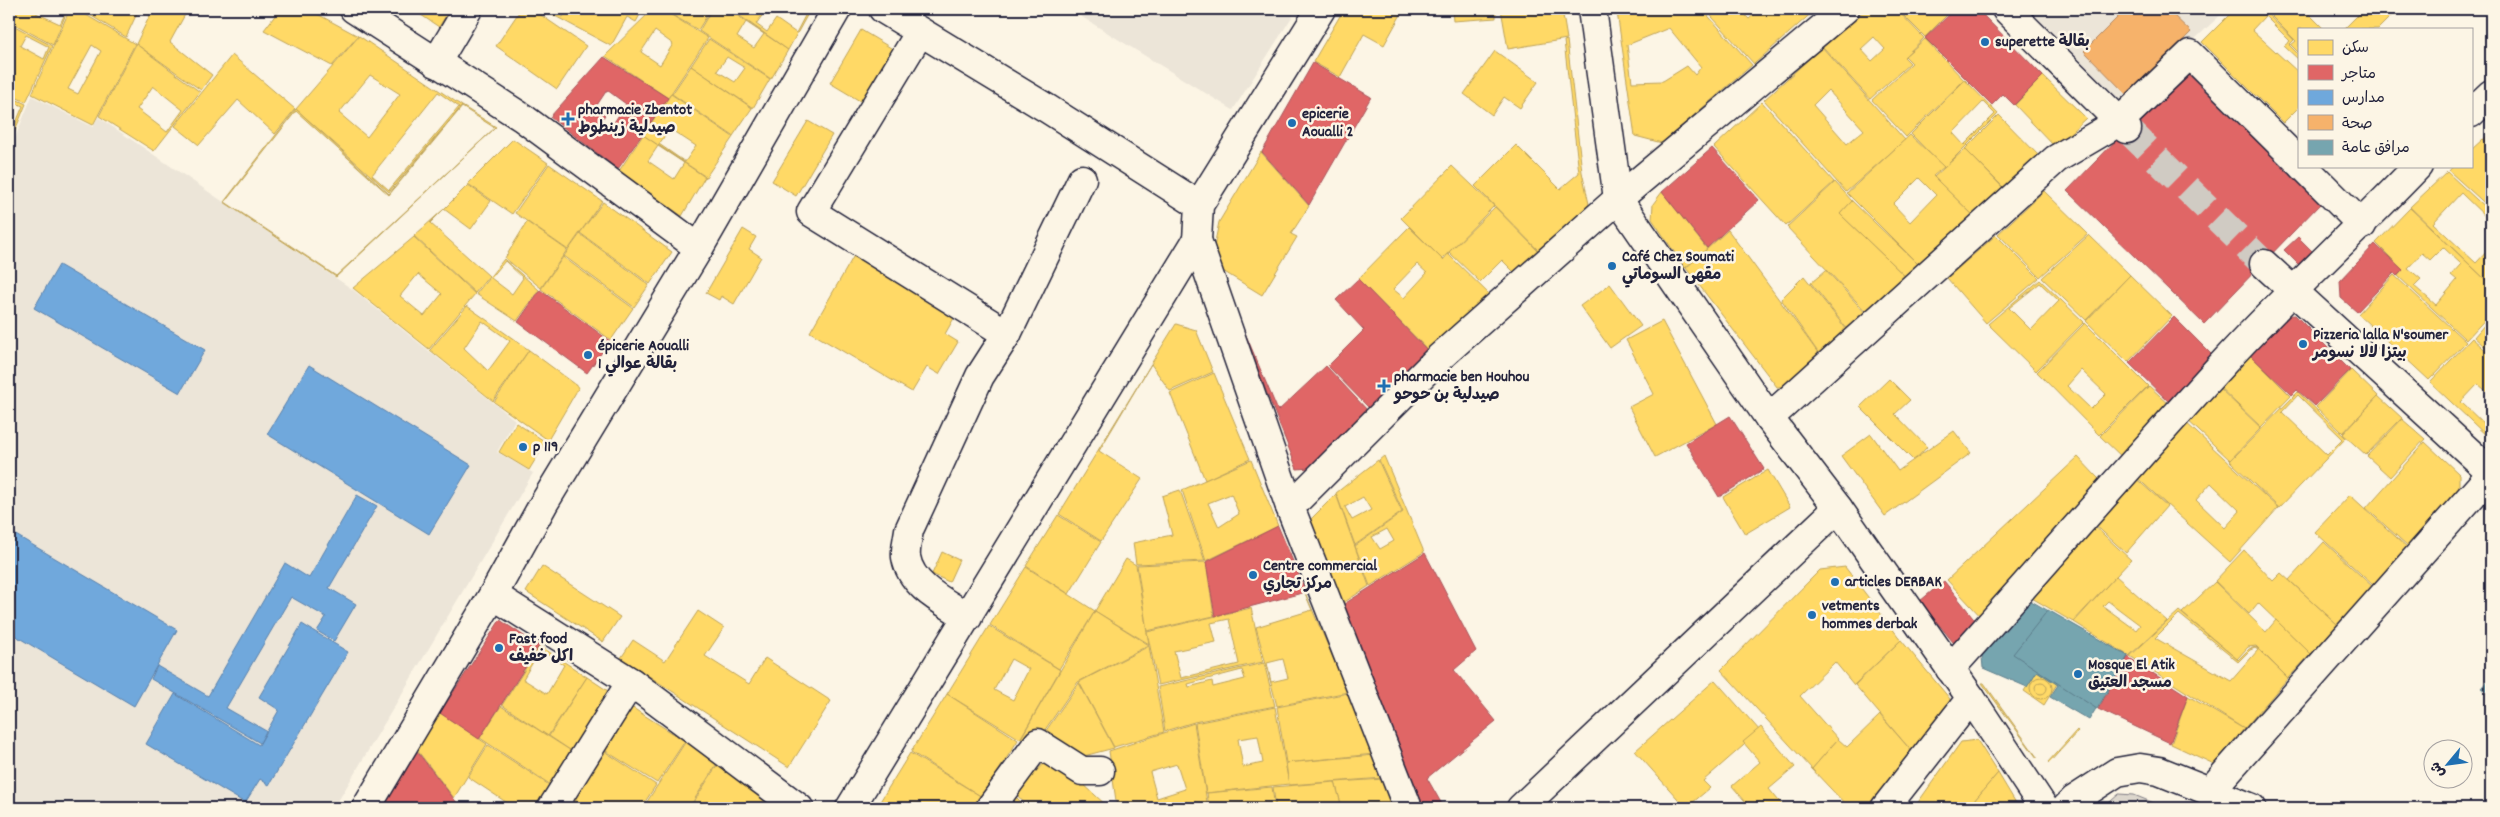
<svg xmlns="http://www.w3.org/2000/svg" width="2500" height="817" font-family="Dekko,'Playpen Sans Arabic',sans-serif">
<rect width="100%" height="100%" fill="#fcf5e5"/>
<filter id="ink" filterUnits="userSpaceOnUse"><feTurbulence type="fractalNoise" baseFrequency=".02" numOctaves="2"/><feDisplacementMap in="SourceGraphic" scale="10" xChannelSelector="R" yChannelSelector="G"/><feConvolveMatrix kernelMatrix="1 2 1 2 8 2 1 2 1" color-interpolation-filters="sRGB"/></filter>
<g filter="url(#ink)">
<g fill="#ece5d8">
<path d="M1069 9H1297L1233 110Z"/>
<path d="M2021 9H2227L2122 107Z"/>
<path d="M32 96 93 127 98 117 352 289 515 420 497 452 533 473 334 808H9V153Z"/>
</g>
<path fill="#dcd6cc" stroke="#7f7c84" d="M2119 794 2134 795 2166 808H2103Z"/>
<g fill="#ffd966" stroke="#bda259" fill-rule="evenodd">
<path d="M13 9H38L36 13 60 24 66 12 59 9H68L53 45 9 21Z"/>
<path d="M70 9H76L135 44 93 125 32 94ZM92 45 101 51 78 94 68 89Z"/>
<path d="M80 9H139L126 37Z"/>
<path d="M153 9H188L170 42 212 75 201 90 136 44Z"/>
<path d="M280 9H308L358 36 332 66 264 30Z"/>
<path d="M412 9H450L439 27Z"/>
<path d="M521 9H532L586 46 557 89 496 46Z"/>
<path d="M542 9H547L563 17 567 9H643L636 22 627 17 611 46Z"/>
<path d="M653 9H662L708 38 668 98 605 56ZM655 31 673 44 660 65 641 52Z"/>
<path d="M662 9H711L698 30Z"/>
<path d="M712 9H728L788 50 771 79 699 31ZM746 22 764 34 754 48 737 37Z"/>
<path d="M730 9H758L764 13 756 24 767 32 776 19 796 33 808 10 807 9 810 10 788 50Z"/>
<path d="M1344 9H1404L1384 45 1364 34 1340 77 1313 62Z"/>
<path d="M1452 9H1496V18L1453 21Z"/>
<path d="M1501 9H1562L1567 39 1508 49Z"/>
<path d="M1625 9H1702L1752 65 1662 143 1635 136 1617 12ZM1669 28 1701 67 1695 75 1687 66 1663 81 1632 82 1627 45Z"/>
<path d="M1705 9H1739L1749 19 1757 12 1754 9 1815 10 1754 64Z"/>
<path d="M1866 9H1896L1924 38 1904 57 1910 63 1870 99 1823 47ZM1874 37 1885 49 1872 61 1861 49Z"/>
<path d="M1897 9H1953L1925 37Z"/>
<path d="M2235 9H2262L2294 40 2289 45 2299 55V60L2284 46 2290 41 2265 16 2252 30 2299 73V107L2283 123 2202 42Z"/>
<path d="M2264 9H2304L2324 29H2299V53L2291 45 2296 41Z"/>
<path d="M2364 9H2398L2378 29H2344Z"/>
<path d="M9 23 52 46 26 102 9 94ZM26 35 49 47 44 59 20 46Z"/>
<path d="M861 30 896 51 865 104 830 83Z"/>
<path d="M359 36 462 106 389 192 296 109ZM370 75 400 94 367 137 339 113ZM438 92 459 107 389 190 372 175Z"/>
<path d="M709 39 770 79 753 108 691 66ZM727 57 745 68 735 82 717 71Z"/>
<path d="M1925 39 1964 80 1906 137 1872 100 1912 63 1905 56Z"/>
<path d="M1567 40 1582 172 1589 204 1540 252 1475 186 1516 145 1560 189 1579 173 1564 41Z"/>
<path d="M136 44 200 92 154 151 99 116ZM153 86 183 110 167 132 137 109Z"/>
<path d="M1822 47 1905 140 1846 192 1764 100ZM1828 90 1864 130 1847 144 1813 105Z"/>
<path d="M1495 51 1538 82 1520 108 1504 97 1492 115 1464 94Z"/>
<path d="M232 55 295 109 275 134 238 100 199 145 175 126Z"/>
<path d="M691 66 752 108 733 136 672 94Z"/>
<path d="M2043 76 2086 118 2055 147 2015 105Z"/>
<path d="M1965 80 1998 114 1944 168 1911 134ZM1983 102 1995 114 1964 145 1953 133Z"/>
<path d="M671 94 733 137 706 177 643 135ZM670 129 696 146 685 162 659 144Z"/>
<path d="M9 96 26 104 9 145V122L15 125 23 106 9 100Z"/>
<path d="M1762 102 1834 182 1786 226 1714 147Z"/>
<path d="M462 106 496 127 336 277 224 202 296 109 389 194ZM462 107 495 128 336 276 225 202 296 111 389 195Z"/>
<path d="M1999 115 2042 159 2007 191 1965 149Z"/>
<path d="M808 121 832 135 796 196 772 181Z"/>
<path d="M2491 131V145L2484 139Z"/>
<path d="M643 135 705 177 682 216 619 171ZM658 146 684 163 674 179 648 161Z"/>
<path d="M1910 135 1944 167 1933 176 1976 218 1921 267 1847 193ZM1919 178 1936 195 1910 222 1893 204Z"/>
<path d="M513 139 548 163 512 214 468 184Z"/>
<path d="M2483 139 2491 146V209L2449 171 2453 166H2471V150Z"/>
<path d="M2158 141 2236 215 2217 235 2140 161Z"/>
<path d="M1965 149 2007 192 1976 218 1934 177Z"/>
<path d="M1261 152 1309 206 1291 234 1297 237 1262 295 1218 268 1214 247 1219 222Z"/>
<path d="M549 164 602 201 568 250 515 213Z"/>
<path d="M1452 166 1494 206 1442 259 1401 218Z"/>
<path d="M2447 172 2491 213V222L2461 193 2433 223 2476 263 2491 247V285L2410 207Z"/>
<path d="M1835 182 1852 201 1840 214 1909 280 1870 316 1787 227Z"/>
<path d="M468 185 491 201 471 229 444 209Z"/>
<path d="M2044 191 2088 234 2040 277 1998 234Z"/>
<path d="M1662 192 1707 249 1685 268 1652 219 1653 204Z"/>
<path d="M1852 201 1921 267 1909 280 1840 214Z"/>
<path d="M603 202 672 252 650 284 580 233Z"/>
<path d="M1495 207 1540 253 1517 275 1502 260 1480 282 1449 252Z"/>
<path d="M2410 208 2491 285V313L2466 340 2398 276 2403 270 2376 243ZM2443 247 2461 264 2451 275 2457 280 2436 305 2414 286 2421 279 2408 268 2422 253 2430 260Z"/>
<path d="M444 209 430 223 489 276 475 293 414 236Z"/>
<path d="M527 222 567 250 541 288 505 258Z"/>
<path d="M1409 227 1443 260 1448 254 1493 298 1430 352 1358 279ZM1417 264 1427 273 1404 298 1393 289Z"/>
<path d="M743 229 756 237 749 249 761 257 734 304 721 296 719 300 706 293Z"/>
<path d="M1728 230 1824 361 1795 386 1777 387 1686 268Z"/>
<path d="M580 234 649 285 634 307 564 256Z"/>
<path d="M1996 235 2039 278 1986 323 1947 278Z"/>
<path d="M2089 235 2130 275 2086 320 2042 278Z"/>
<path d="M414 237 475 294 429 349 353 288ZM418 274 442 294 424 316 400 296Z"/>
<path d="M856 252 958 311 945 334 958 342 939 374 927 367 912 392 810 332Z"/>
<path d="M563 257 633 308 611 340 541 289Z"/>
<path d="M504 259 539 290 517 321 476 294ZM505 261 523 278 512 294 491 278Z"/>
<path d="M1826 270 1869 317 1851 334 1811 283Z"/>
<path d="M2130 275 2172 316 2128 362 2086 321Z"/>
<path d="M2394 275 2466 342 2429 380 2358 314Z"/>
<path d="M1804 276 1851 335 1824 361 1781 299Z"/>
<path d="M2040 280 2084 322 2036 371 1988 324ZM2040 283 2059 301 2031 330 2009 308Z"/>
<path d="M1610 284 1641 326 1610 348 1580 306Z"/>
<path d="M467 306 529 350 493 401 430 350ZM482 321 510 341 488 371 464 348Z"/>
<path d="M2491 317V352L2474 337Z"/>
<path d="M1662 321 1717 424 1655 457 1629 407 1654 394 1626 340Z"/>
<path d="M2085 323 2148 386 2099 435 2037 372ZM2081 370 2106 394 2091 409 2067 386Z"/>
<path d="M1176 324 1196 330 1213 372 1170 391 1151 364Z"/>
<path d="M2472 338 2491 355V395L2478 384 2461 402 2486 426 2491 420V440L2430 382Z"/>
<path d="M529 350 579 387 548 440 494 402Z"/>
<path d="M2247 352 2291 396 2261 427 2216 384Z"/>
<path d="M1151 364 1099 451 1142 479 1101 541 1059 514Z"/>
<path d="M2351 370 2378 396 2343 433 2316 407Z"/>
<path d="M1214 373 1250 459 1205 480 1170 393Z"/>
<path d="M1889 379 1910 400 1895 414 1927 447 1914 461 1860 407Z"/>
<path d="M2216 385 2261 428 2230 460 2184 417Z"/>
<path d="M2149 386 2170 405 2125 460 2100 436Z"/>
<path d="M2298 392 2346 438 2279 508 2230 461ZM2298 395 2343 439 2327 455 2282 412Z"/>
<path d="M2378 396 2402 418 2366 455 2343 434Z"/>
<path d="M2402 419 2425 439 2390 477 2367 456Z"/>
<path d="M2183 420 2278 508 2230 562 2134 475ZM2211 483 2240 511 2225 528 2196 500Z"/>
<path d="M516 423 546 442 529 470 499 452Z"/>
<path d="M1954 431 1971 453 1885 516 1841 456 1871 434 1898 471Z"/>
<path d="M2425 442 2459 474V489L2409 547 2366 508Z"/>
<path d="M1384 456 1424 552 1370 586 1355 546 1403 512 1379 460ZM1387 529 1394 541 1380 549 1372 537Z"/>
<path d="M2078 457 2115 496 1983 619 1947 580Z"/>
<path d="M1251 460 1278 526 1206 561 1182 490ZM1231 494 1239 514 1219 527 1208 503Z"/>
<path d="M1378 460 1402 512 1355 545 1336 493ZM1363 497 1371 510 1352 520 1345 507Z"/>
<path d="M1768 470 1790 507 1745 534 1723 497Z"/>
<path d="M2133 476 2167 506 2126 553 2092 522Z"/>
<path d="M1180 490 1205 561 1136 564 1133 543 1172 535 1162 496Z"/>
<path d="M1336 494 1369 586 1340 605 1310 520Z"/>
<path d="M2350 495 2408 548 2374 586 2315 532Z"/>
<path d="M1058 515 1101 542 1069 594 1026 566Z"/>
<path d="M2091 523 2131 560 2073 622 2025 594Z"/>
<path d="M2324 542 2373 587 2338 625 2289 580Z"/>
<path d="M2244 550 2273 581 2281 573 2338 625 2311 654 2258 603 2249 614 2215 581Z"/>
<path d="M942 552 959 560 949 582 932 574Z"/>
<path d="M1126 559 1136 565 1149 644 1095 611Z"/>
<path d="M1206 562 1214 616 1147 631 1137 565Z"/>
<path d="M542 566 620 617 603 642 526 592Z"/>
<path d="M1026 567 1095 611 1059 669 990 625Z"/>
<path d="M1845 567 1901 640 1854 685 1835 662 1800 696 1838 739 1812 769 1721 670 1820 570Z"/>
<path d="M2116 576 2167 621 2129 656 2074 622ZM2108 601 2140 625 2136 630 2103 606Z"/>
<path d="M2215 582 2266 632 2276 620 2311 654 2288 678 2256 646 2248 647 2237 659 2182 613Z"/>
<path d="M1305 593 1348 692 1277 706 1256 627 1312 610ZM1283 659 1288 678 1271 682 1267 663Z"/>
<path d="M1251 608 1263 662 1158 685 1147 632ZM1229 619 1239 664 1181 678 1174 651 1216 642 1211 623Z"/>
<path d="M698 611 724 628 705 656 749 684 765 658 831 701 789 767 621 658 633 640 665 661Z"/>
<path d="M1095 611 1149 645 1078 682 1042 734 1021 738Z"/>
<path d="M2179 611 2238 660 2249 649 2256 647 2288 678 2244 729 2130 656ZM2179 614 2238 662 2250 650 2255 648 2258 650 2231 681 2155 638Z"/>
<path d="M989 626 1060 670 1020 739 947 694ZM1011 659 1029 669 1013 700 994 690Z"/>
<path d="M1901 640 1950 699 1949 717 1914 754 1855 685Z"/>
<path d="M540 646 587 677 548 736 502 705ZM540 650 564 665 547 694 523 679Z"/>
<path d="M1149 646 1164 732 1114 747 1079 682Z"/>
<path d="M1264 663 1275 706 1194 722 1165 731 1158 687ZM1242 670 1245 679 1213 687 1212 681 1189 687 1188 684Z"/>
<path d="M2037 671 2057 684 2044 705 2024 691Z"/>
<circle cx="2041" cy="688" r="11"/>
<path d="M587 677 614 695 576 754 549 736Z"/>
<path d="M1715 680 1760 731 1703 781 1710 788 1686 808 1635 751Z"/>
<circle cx="2041" cy="688" r="6"/>
<path d="M1079 683 1114 748 1080 757 1043 735Z"/>
<path d="M1982 683H1984L2037 757V758Z"/>
<path d="M1348 693 1374 754 1286 763 1277 707Z"/>
<path d="M947 694 1018 740 982 797 911 752Z"/>
<path d="M2188 696 2244 729 2214 764 2171 744Z"/>
<path d="M628 705 685 741 657 783 601 748Z"/>
<path d="M501 706 576 754 554 787 480 738Z"/>
<path d="M1275 707 1289 784 1206 793 1195 723ZM1258 736 1263 763 1243 767 1238 739Z"/>
<path d="M440 713 487 744 454 798 417 750Z"/>
<path d="M1880 715 1914 754 1871 808H1849L1812 769 1838 739 1847 747Z"/>
<path d="M1194 723 1208 808H1117L1109 751ZM1177 764 1185 789 1157 798 1150 772Z"/>
<path d="M1761 727 1795 767 1769 789 1783 806 1780 808H1751L1732 786 1760 762 1743 742Z"/>
<path d="M2077 730 2078 731 2049 763 2048 762Z"/>
<path d="M1977 740 1998 773 1968 808H1914L1961 742Z"/>
<path d="M686 741 718 762 689 808H643Z"/>
<path d="M488 745 554 788 541 808H515L468 777Z"/>
<path d="M601 749 656 785 641 808H588L570 797Z"/>
<path d="M910 753 982 797 975 808H876Z"/>
<path d="M1052 755 1109 808H1029L1015 793Z"/>
<path d="M1374 755 1384 778 1289 785 1286 763Z"/>
<path d="M719 762 790 808H743L740 806 738 808H690Z"/>
<path d="M1998 773 2019 808H1968Z"/>
<path d="M1384 779 1397 808H1342L1335 782Z"/>
<path d="M1335 782 1342 808H1276L1273 787Z"/>
<path d="M1272 787 1275 808H1209L1207 793Z"/>
<path d="M1014 795 1027 808H1006Z"/>
<path d="M570 797 587 808H563Z"/>
</g>
<g fill="#e06666" stroke="#a75259" fill-rule="evenodd">
<path d="M1955 9H1977L2043 76 2014 105 2003 94 1992 105 1925 38Z"/>
<path d="M604 57 668 98 618 169 550 117ZM607 90 626 104 609 130 599 123 605 115 595 108Z"/>
<path d="M1313 63 1371 97 1309 205 1262 152Z"/>
<path d="M2184 70 2320 204 2204 324 2067 191Z"/>
<path d="M1712 148 1759 200 1707 248 1662 192Z"/>
<path d="M2298 237 2322 261 2308 274 2284 250Z"/>
<path d="M2375 244 2403 270 2397 276 2394 273 2357 312 2341 298 2340 281Z"/>
<path d="M1218 269 1278 411 1326 366 1369 412 1310 468 1297 469Z"/>
<path d="M1358 279 1430 353 1371 410 1328 366 1364 330 1336 300Z"/>
<path d="M540 290 610 341 587 373 518 322Z"/>
<path d="M2295 315 2350 370 2315 406 2297 390 2292 395 2247 352 2282 316Z"/>
<path d="M2174 317 2216 359 2171 404 2129 363Z"/>
<path d="M1730 416 1764 469 1719 497 1686 443Z"/>
<path d="M1278 526 1306 592 1215 616 1206 562Z"/>
<path d="M1425 553 1476 651 1454 670 1496 721 1427 778 1444 808H1419L1341 606Z"/>
<path d="M1944 581 1981 627 1957 647 1920 601Z"/>
<path d="M500 620 539 646 479 739 440 713Z"/>
<path d="M2128 657 2188 696 2170 743 2098 709Z"/>
<path d="M416 750 461 808H381Z"/>
</g>
<g fill="#6fa8dc" stroke="#5880ac">
<path d="M59 265 205 350 180 393 34 308Z"/>
<path d="M309 365 471 465 429 534 267 434Z"/>
<path d="M357 495 377 506 329 588 356 604 334 641 317 631 326 617 291 597 226 708 266 731 260 743 151 679 157 666 208 696 285 563 309 578Z"/>
<path d="M9 531 177 630 134 706 9 632Z"/>
<path d="M302 624 348 652 269 785 260 779 245 803 146 744 175 694 259 745 279 710 259 697Z"/>
</g>
<path fill="#f6b26b" stroke="#b6875d" d="M2126 9H2175L2171 13 2191 32 2128 96 2084 51Z"/>
<g fill="#76a5af" stroke="#5d7e8c">
<path d="M2024 597 2128 656 2089 720 2050 697 2058 685 2037 671 2027 687 1983 668 1981 646Z"/>
<path d="M2048 610 2128 656 2097 709 2013 654Z"/>
<path d="M2491 677V695L2481 688Z"/>
</g>
<g fill="none" stroke-linecap="round" stroke-linejoin="round">
<path stroke="#d0cbc3" stroke-width="28" stroke-dasharray="28 14" stroke-linecap="butt" d="M2127 129 2264 264"/>
<g stroke="#22223b" stroke-width="31">
<g id="street">
<path d="M354 9 523 118 699 248"/>
<path d="M883 9 1048 109 1199 205"/>
<path d="M1321 9 1199 205 1197 240 1290 507 1408 808"/>
<path d="M2006 9 2127 129"/>
<path d="M920 32 811 212 1007 334"/>
<path d="M436 63 468 9"/>
<path d="M2471 113 2491 94"/>
<path d="M2303 166 2362 225"/>
<path d="M2264 264 2491 472"/>
<path d="M1769 418 2056 159 2119 122 2190 54 2299 162"/>
<path d="M1290 507 1440 357 1618 199 1845 9"/>
<path d="M493 595 631 682 799 808"/>
<path d="M968 617C945 602 911 587 906 557 905 549 908 538 909 530L980 376 1007 334 1082 179"/>
<path d="M1950 669C2043 566 2133 461 2227 359 2288 293 2355 232 2418 166"/>
<path d="M2209 792 2491 474"/>
<path d="M366 808 493 595 544 503 699 248 837 9"/>
<path d="M552 808 631 682"/>
<path d="M850 808 1197 240"/>
<path d="M990 808 1038 743 1082 771H1100"/>
<path d="M1521 808 1838 508"/>
<path d="M1885 808 1971 698"/>
<path d="M2066 808 2074 800 2117 772 2140 768 2159 771 2252 808"/>
</g>
</g>
<g stroke="#22223b" stroke-width="31">
<path id="secondary" d="M1592 9 1618 199 1769 418 1838 508 1971 698 2044 808"/>
</g>
<use href="#street" stroke="#fcf5e5" stroke-width="28"/>
<use href="#secondary" stroke="#fcf5e5" stroke-width="28"/>
</g>
</g>
<g fill="#1f6fb2" stroke="#fcf5e5" stroke-width="2">
<circle cx="1985" cy="42" r="5"/>
<path d="M565.5 111.5h5v5h5v5h-5v5h-5v-5h-5v-5h5z"/>
<circle cx="1292" cy="123" r="5"/>
<circle cx="1612" cy="266" r="5"/>
<circle cx="2303" cy="344" r="5"/>
<circle cx="588" cy="355" r="5"/>
<path d="M1381.5 378.5h5v5h5v5h-5v5h-5v-5h-5v-5h5z"/>
<circle cx="523" cy="447" r="5"/>
<circle cx="1253" cy="575" r="5"/>
<circle cx="1835" cy="582" r="5"/>
<circle cx="1812" cy="615" r="5"/>
<circle cx="499" cy="648" r="5"/>
<circle cx="2078" cy="674" r="5"/>
</g>
<g text-anchor="middle" dominant-baseline="central" stroke-width="5" stroke-linejoin="round" paint-order="stroke">
<g font-size="16" font-weight="bold" fill="#22223b" stroke="#fcf5e5" text-anchor="start">
<text x="1995" y="42">superette بقالة</text>
<text x="578" y="110">pharmacie Zbentot<tspan x="578" dy="18">صيدلية زبنطوط</tspan></text>
<text x="1302" y="114">epicerie<tspan x="1302" dy="18">Aoualli 2</tspan></text>
<text x="1622" y="257">Café Chez Soumati<tspan x="1622" dy="18">مقهى السوماتي</tspan></text>
<text x="2313" y="335">Pizzeria lalla N'soumer<tspan x="2313" dy="18">بيتزا لالا نسومر</tspan></text>
<text x="598" y="346">épicerie Aoualli<tspan x="598" dy="18">1 بقالة عوالي</tspan></text>
<text x="1394" y="377">pharmacie ben Houhou<tspan x="1394" dy="18">صيدلية بن حوحو</tspan></text>
<text x="533" y="447">p 119</text>
<text x="1263" y="566">Centre commercial<tspan x="1263" dy="18">مركز تجاري</tspan></text>
<text x="1845" y="582">articles DERBAK</text>
<text x="1822" y="606">vetments<tspan x="1822" dy="18">hommes derbak</tspan></text>
<text x="509" y="639">Fast food<tspan x="509" dy="18">اكل خفيف</tspan></text>
<text x="2088" y="665">Mosque El Atik<tspan x="2088" dy="18">مسجد العتيق</tspan></text>
</g>
</g>
<rect width="2500" height="817" fill="none" stroke="#fcf5e5" stroke-width="30"/>
<rect x="15" y="15" width="2470" height="787" fill="none" stroke="#22223b" stroke-width="2" filter="url(#ink)"/>
<rect x="2298" y="28" width="175" height="140" fill="#fcf5e5" stroke="#a5a1a1"/>
<rect x="2308" y="40" width="25" height="15" fill="#ffd966" stroke="#a5a1a1"/>
<text x="2342" y="52" font-size="15" fill="#22223b">سكن</text>
<rect x="2308" y="65" width="25" height="15" fill="#e06666" stroke="#a5a1a1"/>
<text x="2342" y="78" font-size="15" fill="#22223b">متاجر</text>
<rect x="2308" y="90" width="25" height="15" fill="#6fa8dc" stroke="#a5a1a1"/>
<text x="2342" y="102" font-size="15" fill="#22223b">مدارس</text>
<rect x="2308" y="115" width="25" height="15" fill="#f6b26b" stroke="#a5a1a1"/>
<text x="2342" y="128" font-size="15" fill="#22223b">صحة</text>
<rect x="2308" y="140" width="25" height="15" fill="#76a5af" stroke="#a5a1a1"/>
<text x="2342" y="152" font-size="15" fill="#22223b">مرافق عامة</text>
<g transform="translate(2448 764) rotate(241)"><circle r="24" fill="#fcf5e5" stroke="#a5a1a1"/>
<path d="M0-4L9 19L0 12L-9 19Z" fill="#1f6fb2"/>
<text y="-8" font-size="14" font-weight="bold" text-anchor="middle" fill="#22223b">ش</text>
</g>
</svg>
